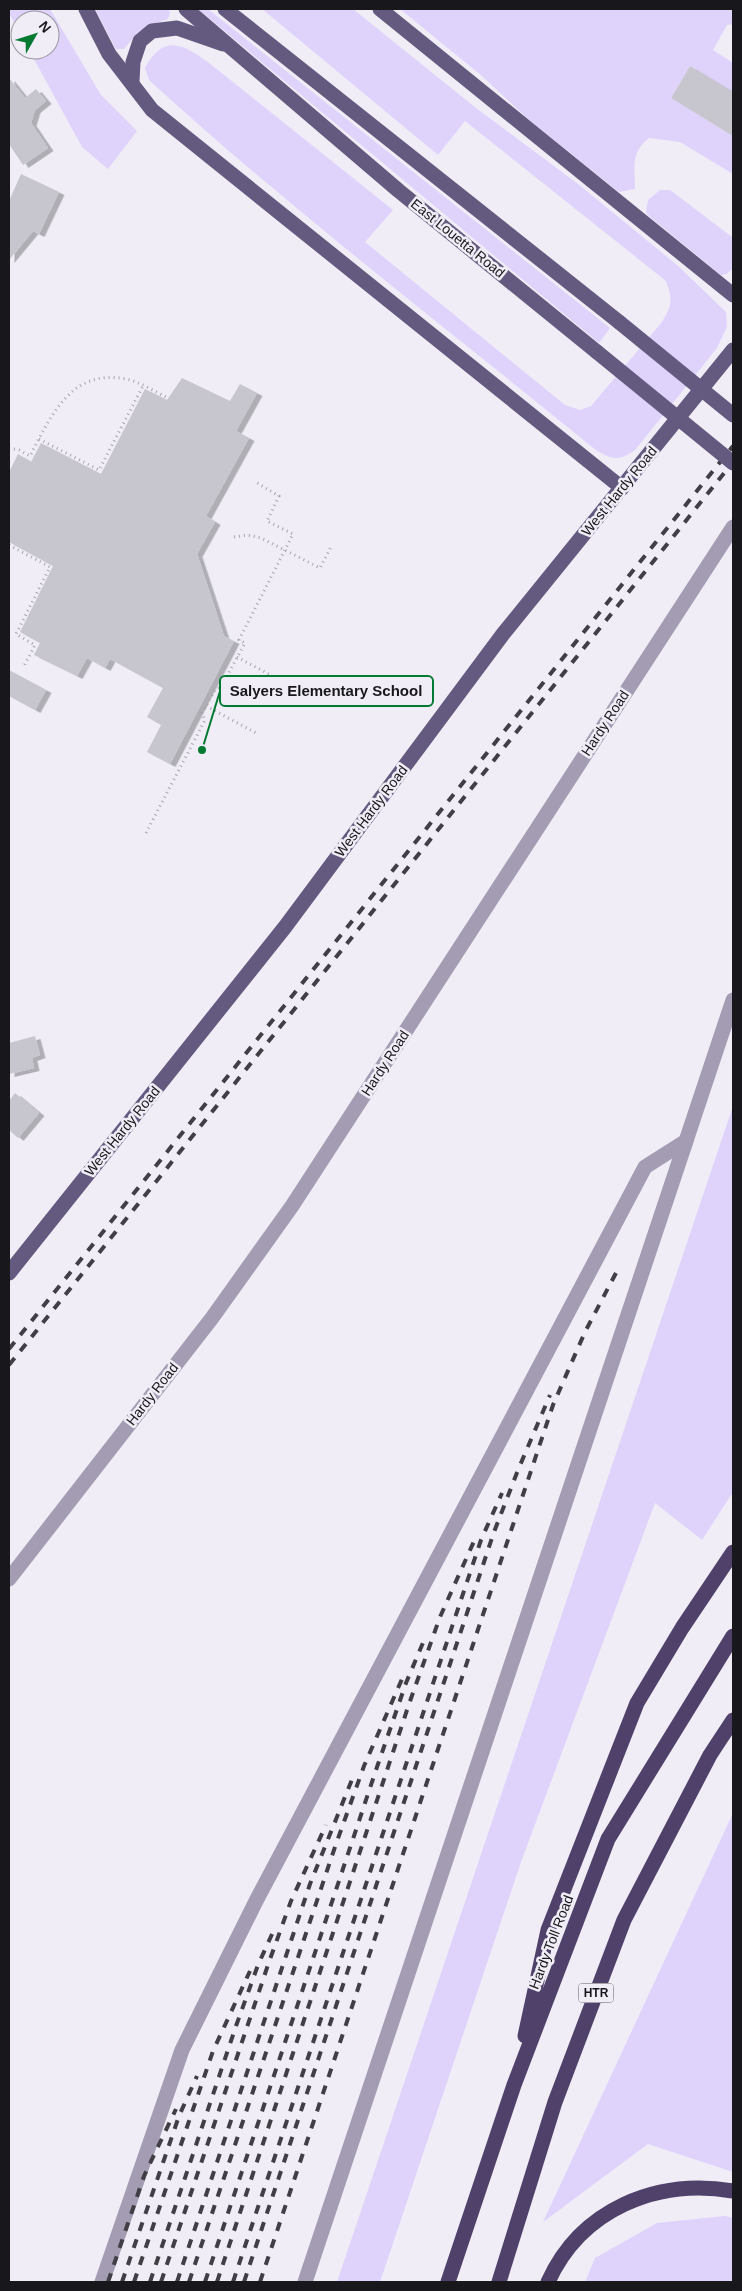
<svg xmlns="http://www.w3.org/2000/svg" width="742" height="2291" font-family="Arial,sans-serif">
<defs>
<filter id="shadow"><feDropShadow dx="5.5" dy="3" stdDeviation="0" flood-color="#0004"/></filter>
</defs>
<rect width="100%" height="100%" fill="#f0edf7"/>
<g fill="#dfd3fc">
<path d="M9 9H50L101 95 137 131 108 169 82 147 29 50H50V20H20V33L9 13Z"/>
<path d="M95 9H169L170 13 168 19 150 25 137 33 124 49H116Z"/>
<path d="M198 9H208L610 328 599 343Z"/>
<path d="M262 9H353L476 108 578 184 677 265 726 312 727 327 717 348 635 450C619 461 614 460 597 451 447 328 292 211 149 80L145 68C165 31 186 46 213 66L393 210 365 242 565 405 580 410 591 406 662 322C672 305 673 300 666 281L465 121 438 155Z"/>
<path d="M400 9H733V24L727 25 713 50 733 63V92L690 66 671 98 733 136V174L680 142 649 138C630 153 635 167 635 189L619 192 528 119 482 76Z"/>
<path d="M660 190H670L732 237 733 268 727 274 721 275 650 217 646 212 648 200Z"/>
<path d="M733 1106V1492L702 1540 655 1503 521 1862 380 2282H337Z"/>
<path d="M733 1813V2172L648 2144 543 2222Z"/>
<path d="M725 2216 733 2218V2282H585L595 2258 657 2223Z"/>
</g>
<g fill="#c7c5ce" filter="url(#shadow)">
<path d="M690 66 733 92V136L671 98Z"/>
<path d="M9 78 25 98 36 89 46 101 35 110 31 123 48 148 23 165 9 144Z"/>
<path d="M21 174 59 192 39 234 33 231 9 260V201Z"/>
<path d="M182 378 230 401 240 384 257 393 236 431 249 438 206 516 215 522 197 554 224 636 234 641 170 764 147 752 161 725 147 717 163 688 110 659 105 668 87 658 77 676 34 655 40 643 20 632 53 566 9 542V472L18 454 31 462 41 443 101 474 145 389 167 400Z"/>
<path d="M9 670 46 690 35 710 9 696Z"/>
<path d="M35 1036 40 1055 32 1058 34 1068 9 1074V1043Z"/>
<path d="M15 1093 39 1113 18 1138 9 1130V1101Z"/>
</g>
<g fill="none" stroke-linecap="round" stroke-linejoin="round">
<g stroke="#a6a4ac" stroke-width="3" stroke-dasharray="1 4" stroke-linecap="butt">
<path d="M39 439 99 470 143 386"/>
<path d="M9 448 19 450 30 456C51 416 71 368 126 379 141 382 155 392 168 398"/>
<path d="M234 537 248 535 261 538 320 568 332 545"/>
<path d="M9 545 50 567 16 634 35 645 23 668"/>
<path d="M237 657 285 683"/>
<path d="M206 706 258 734"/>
<path d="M146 833 205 720 202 713 215 690 221 687 245 643 239 640 293 534 267 521 279 496 254 481"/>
</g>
<g stroke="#a39cb2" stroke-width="15">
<path d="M9 1579 212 1318 292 1206 733 527"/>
<path d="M102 2282 182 2050 256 1901 645 1167 686 1141 733 1000"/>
<path d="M305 2282 686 1141"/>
</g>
<g stroke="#64597e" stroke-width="15">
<path d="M86 9 109 54 152 110 622 488"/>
<path d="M186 9 399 191 597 352"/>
<path d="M225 9 619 322"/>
<path d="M380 9 733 295"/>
<path d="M132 81 133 62 140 41 152 31 177 28 223 44"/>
<path d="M9 1273 285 927 503 634 733 350"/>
</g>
<g stroke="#4f416a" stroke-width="15">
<path d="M525 2036 548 1930 637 1703 682 1628 733 1552"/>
<path d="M448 2282 514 2085 608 1839 733 1636"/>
<path d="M499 2282 555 2102 624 1920 710 1755 733 1720"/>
<path d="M548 2282C581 2209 657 2178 733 2191"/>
</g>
<g stroke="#413f45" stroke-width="4" stroke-dasharray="9 9" stroke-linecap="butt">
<path d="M9 1349 733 446"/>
<path d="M9 1365 733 462"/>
<path d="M108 2282 144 2176 176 2109"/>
<path d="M122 2282 179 2116 197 2076"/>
<path d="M134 2282 213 2051 250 1971"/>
<path d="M150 2282 236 2026 258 1965 273 1932"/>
<path d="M161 2282 269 1962 291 1901 326 1825"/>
<path d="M177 2282 310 1884 353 1777"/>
<path d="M189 2282 336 1844 364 1766 402 1679"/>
<path d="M205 2282 377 1767 406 1683 425 1638"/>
<path d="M217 2282 409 1704 440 1617 475 1539"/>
<path d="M233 2282 481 1540 502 1493"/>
<path d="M244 2282 494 1532 518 1470 550 1395"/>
<path d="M260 2282 553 1405 585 1332 617 1271"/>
</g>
<g stroke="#64597e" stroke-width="15">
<path d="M619 322 733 415"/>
<path d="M597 352 733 463"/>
</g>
</g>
<g text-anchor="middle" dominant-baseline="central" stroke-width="5" stroke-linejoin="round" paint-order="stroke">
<rect fill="#f0edf7" stroke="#59575d" stroke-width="1" x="578.5" y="1983.5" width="35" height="19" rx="4"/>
<g font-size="12" font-weight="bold" fill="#18171b">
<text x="596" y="1993">HTR</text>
</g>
<g font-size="14" fill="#18171b" stroke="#f0edf7">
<text transform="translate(458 238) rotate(39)">East Louetta Road</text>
<text transform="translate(619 491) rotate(-51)">West Hardy Road</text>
<text transform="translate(605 723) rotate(-57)">Hardy Road</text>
<text transform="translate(371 811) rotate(-53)">West Hardy Road</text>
<text transform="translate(385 1063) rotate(-57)">Hardy Road</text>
<text transform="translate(122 1131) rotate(-51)">West Hardy Road</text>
<text transform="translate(152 1394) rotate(-52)">Hardy Road</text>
<text transform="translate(551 1942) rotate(-69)">Hardy Toll Road</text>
</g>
</g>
<path fill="none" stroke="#037a31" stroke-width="2" d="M202 750L220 691"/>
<circle fill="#037a31" stroke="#f0edf7" stroke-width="2" cx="202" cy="750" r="5"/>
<rect fill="#f0edf7" stroke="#037a31" stroke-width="2" x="220" y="676" width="213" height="30" rx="5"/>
<g font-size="15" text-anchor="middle" font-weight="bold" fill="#18171b">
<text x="326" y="696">Salyers Elementary School</text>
</g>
<rect width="742" height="2291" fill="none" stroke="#18171b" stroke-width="20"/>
<g transform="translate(35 35) rotate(51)"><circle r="24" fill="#f0edf7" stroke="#9a979f"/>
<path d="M0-4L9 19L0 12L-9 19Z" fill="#037a31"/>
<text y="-8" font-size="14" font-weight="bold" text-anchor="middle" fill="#18171b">N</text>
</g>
</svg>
